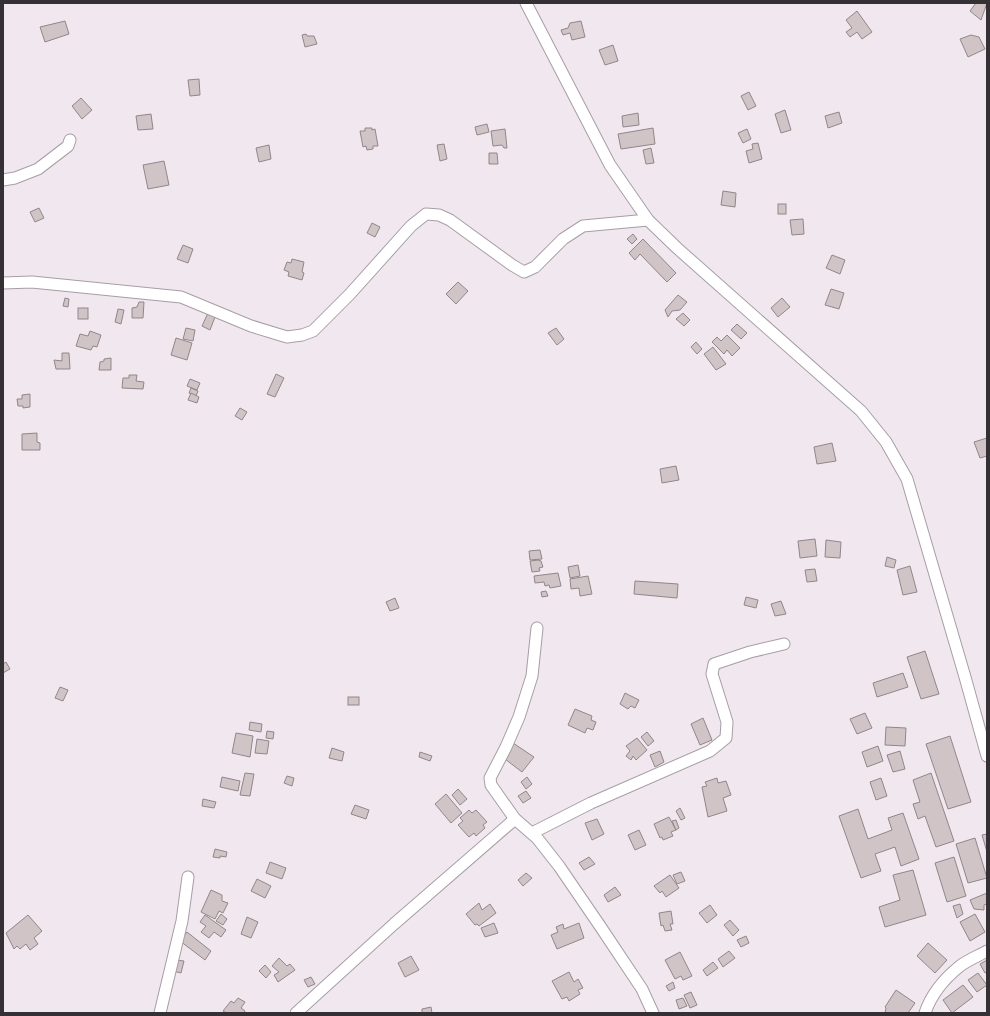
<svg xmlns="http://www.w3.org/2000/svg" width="990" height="1016" font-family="Figtree,sans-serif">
<rect width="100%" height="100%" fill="#f1e8ef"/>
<g fill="#d0c4c7" stroke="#918689">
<path d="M976 3H987L981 20 970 11Z"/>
<path d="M857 11 872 32 862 39 857 32 850 37 846 32 852 28 846 20Z"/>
<path d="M65 21 69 34 45 42 40 27Z"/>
<path d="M581 21 585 37 572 40 570 33 563 35 561 30 568 28 570 23Z"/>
<path d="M306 34 307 36H314L317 44 305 47 302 35Z"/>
<path d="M971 35 979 37 985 49 968 57 960 39Z"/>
<path d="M613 45 618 61 605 65 599 50Z"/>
<path d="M199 79 200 95 190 96 188 80Z"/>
<path d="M749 92 756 106 748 110 741 96Z"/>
<path d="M81 98 92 110 82 119 72 106Z"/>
<path d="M785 110 791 130 781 133 775 114Z"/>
<path d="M839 112 842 123 828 128 825 116Z"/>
<path d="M638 113 639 125 623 127 622 116Z"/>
<path d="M151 114 153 129 138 130 136 116Z"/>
<path d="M487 124 489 132 477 135 475 127Z"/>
<path d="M365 128H372V130L375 129 378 146H373V149L367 150 366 146 363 147 360 131H365Z"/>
<path d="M653 128 655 144 621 149 618 134Z"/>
<path d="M505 129 507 148H504L502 145 493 146 491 131Z"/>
<path d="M747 129 751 139 743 143 738 133Z"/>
<path d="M758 143 762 159 749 163 746 151 753 149 752 144Z"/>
<path d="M444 144 447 159 440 161 437 145Z"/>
<path d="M269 145 271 159 259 162 256 148Z"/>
<path d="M651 148 654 163 646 164 643 150Z"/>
<path d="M489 153H497L498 164H489Z"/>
<path d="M164 161 169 185 148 189 143 165Z"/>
<path d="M723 191 736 193 735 207 721 205Z"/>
<rect x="778" y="204" width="8" height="10"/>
<path d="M39 208 44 218 35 222 30 212Z"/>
<path d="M803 219 804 234 792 235 790 220Z"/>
<path d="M372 223 380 227 375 237 367 233Z"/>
<path d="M633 234 637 239 632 244 627 239Z"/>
<path d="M643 239 676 273 667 282 640 254 635 260 629 253Z"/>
<path d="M183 245 193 249 188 263 177 259Z"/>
<path d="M832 255 845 260 840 274 826 268Z"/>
<path d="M292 259 304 262 302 272 304 273 302 280 288 276 289 272 284 270 287 262 291 263Z"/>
<path d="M458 282 468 291 456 304 446 294Z"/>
<path d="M831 289 844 293 839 309 825 305Z"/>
<path d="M678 295 687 302 680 310 672 311 668 317 665 310Z"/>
<path d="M65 298 69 299 68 307 63 306Z"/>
<path d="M782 298 790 307 778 317 771 308Z"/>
<path d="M139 302H144L143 318H132V308L137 307Z"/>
<rect x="78" y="308" width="10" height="11"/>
<path d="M118 309 124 310 121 324 115 322Z"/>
<path d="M208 313 215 317 210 330 202 326Z"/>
<path d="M683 313 690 320 684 326 676 319Z"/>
<path d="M737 324 747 333 741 339 731 330Z"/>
<path d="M186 328 195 330 193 341 183 339Z"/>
<path d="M556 328 564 339 557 345 548 333Z"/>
<path d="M90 331 101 335 97 347 93 346 91 350 76 346 80 334 88 336Z"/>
<path d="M727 335 740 348 732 356 727 350 724 354 712 342 717 337 721 341Z"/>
<path d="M176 338 192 343 187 360 171 355Z"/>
<path d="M696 342 702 349 697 354 691 347Z"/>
<path d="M713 347 726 364 716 370 704 354Z"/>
<path d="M62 353H69L70 369H56L54 360 62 361Z"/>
<path d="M111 358V370H99L100 362 104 361V359Z"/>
<path d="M276 374 284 378 275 397 267 394Z"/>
<path d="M129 375H137L136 381 144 382 143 389 122 388 123 378H129Z"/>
<path d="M190 379 200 383 197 390 187 386Z"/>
<path d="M191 388 198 391 196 396 189 393Z"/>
<path d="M191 393 199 397 197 403 188 400Z"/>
<path d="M30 394V407L23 408V406H18L17 399H22V395Z"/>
<path d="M240 408 247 412 242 420 235 416Z"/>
<path d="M37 433V442L40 443V450H22V434Z"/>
<path d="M987 438V456L980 458 974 442Z"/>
<path d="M832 443 836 461 817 464 814 447Z"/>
<path d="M676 466 679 480 662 483 660 469Z"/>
<path d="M815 539 817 556 800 558 798 541Z"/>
<path d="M826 540 841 542 840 558 825 557Z"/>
<path d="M540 550 542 559 530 560 529 551Z"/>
<path d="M887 557 896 560 894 568 885 566Z"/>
<path d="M538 560 541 561 543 567 539 568 540 571 532 572 530 561Z"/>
<path d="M578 565 580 576 570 578 568 567Z"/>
<path d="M910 566 917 592 903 595 897 570Z"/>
<path d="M815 569 817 581 807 582 805 570Z"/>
<path d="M558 573 561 586 550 588 549 585 545 586 544 582 535 583 534 576Z"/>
<path d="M588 576 592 594 580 596 579 588 571 589 570 579Z"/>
<path d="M635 581 678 584 677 598 634 594Z"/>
<path d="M546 591 548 596 542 597 541 592Z"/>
<path d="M746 597 758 600 756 608 744 605Z"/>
<path d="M395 598 399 608 390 611 386 602Z"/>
<path d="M781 601 786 614 775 616 771 604Z"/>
<path d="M925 651 939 694 921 699 907 657Z"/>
<path d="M6 662 10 669 3 673V664Z"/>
<path d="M903 673 908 687 877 697 873 683Z"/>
<path d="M60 687 68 690 63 701 55 698Z"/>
<path d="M625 693 639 700 635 708 631 706 628 709 620 704Z"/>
<rect x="348" y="697" width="11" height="8"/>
<path d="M575 709 592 716 591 720 596 722 593 730 587 728 585 733 568 725Z"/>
<path d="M865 713 872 728 857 734 850 719Z"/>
<path d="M703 718 712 740 700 745 691 724Z"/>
<path d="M250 722 262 724 261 732 249 730Z"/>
<path d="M886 727 906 728 905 746 885 745Z"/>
<path d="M267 731 274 732 273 739 266 738Z"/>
<path d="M647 732 654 741 648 746 641 737Z"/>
<path d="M236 733 253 736 250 757 232 753Z"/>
<path d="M950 736 971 802 948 809 926 744Z"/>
<path d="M637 738 647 750 636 760 633 756 631 760 626 756 630 751 626 746Z"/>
<path d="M257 739 269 741 267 754 255 753Z"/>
<path d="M513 743 534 757 522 772 505 759Z"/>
<path d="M878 746 883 761 867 767 862 752Z"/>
<path d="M332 748 344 752 342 761 329 758Z"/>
<path d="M660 751 664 762 655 767 650 755Z"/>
<path d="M900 751 905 769 893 772 887 755Z"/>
<path d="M420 752 432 756 430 761 419 757Z"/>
<path d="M245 773 254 774 250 796 240 795Z"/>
<path d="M931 773 954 841 936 847 925 816 918 819 913 804 920 802 913 780Z"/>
<path d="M287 776 294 778 292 786 284 783Z"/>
<path d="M222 777 240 781 238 791 220 787Z"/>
<path d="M527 777 532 784 526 789 521 782Z"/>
<path d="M717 778 718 783 726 781 731 795 723 798 727 811 708 817 702 787 707 786 705 782Z"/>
<path d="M881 778 887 796 876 800 870 782Z"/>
<path d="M458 789 467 799 460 805 452 795Z"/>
<path d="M526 791 531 798 523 803 518 796Z"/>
<path d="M446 794 462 813 451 823 435 804Z"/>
<path d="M203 799 216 802 214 808 202 806Z"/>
<path d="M355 805 369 810 366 819 351 814Z"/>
<path d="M680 808 685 818 681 820 676 811Z"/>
<path d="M858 809 868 839 892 830 888 818 903 813 919 859 901 866 895 847 875 854 881 871 861 878 839 816Z"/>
<path d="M469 810 472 813 476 810 487 822 483 825 485 828 476 836 474 833 469 837 458 825 463 821 460 818Z"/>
<path d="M669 817 676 830 671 832 673 836 663 840 662 837 660 838 654 824Z"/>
<path d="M597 819 604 834 592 840 585 823Z"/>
<path d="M676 820 679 828 676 830 672 821Z"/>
<path d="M639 830 646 845 635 850 628 835Z"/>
<path d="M987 834V852L982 835Z"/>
<path d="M975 838 987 878 968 883 956 844Z"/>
<path d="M215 849 227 852 226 857 220 856V858L213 857Z"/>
<path d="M589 857 595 864 584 870 579 863Z"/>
<path d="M954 857 966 896 947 902 935 863Z"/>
<path d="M270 862 286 868 282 879 266 873Z"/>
<path d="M913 870 926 915 885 927 879 907 900 900 893 875Z"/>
<path d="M681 872 685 881 677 884 673 875Z"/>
<path d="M526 873 532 878 523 886 518 880Z"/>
<path d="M670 875 679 888 666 897 662 891 660 893 654 886Z"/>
<path d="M257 879 271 886 265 898 251 891Z"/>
<path d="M615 887 621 895 608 902 604 895Z"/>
<path d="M211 890 222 895V901L228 903 223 913 219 911 215 919 201 912Z"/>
<path d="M987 893V904L984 905V910L974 909 970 900Z"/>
<path d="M479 903 482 910 490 904 496 913 479 926 477 924 475 925 466 914Z"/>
<path d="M960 904 963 914 957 918 953 906Z"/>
<path d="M710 905 717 915 707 923 699 913Z"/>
<path d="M671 911 673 924H670L672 930 665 931 663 925 661 926 659 913Z"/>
<path d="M221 914 227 919 223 925 216 921Z"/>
<path d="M975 914 985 932 970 941 960 922Z"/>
<path d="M28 915 42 931 34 938 38 944 30 950 26 944 20 949 17 946 14 949 6 933Z"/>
<path d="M205 915 226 930 221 937 214 932 209 938 201 932 206 926 200 922Z"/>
<path d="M247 917 258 922 251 938 241 934Z"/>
<path d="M730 920 739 930 733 936 724 925Z"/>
<path d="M494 923 498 933 485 937 481 928Z"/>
<path d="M579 923 584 938 557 949 551 935 558 932 556 927 563 924 564 929Z"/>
<path d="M187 932 211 951 205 960 180 941Z"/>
<path d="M746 936 749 943 741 947 737 940Z"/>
<path d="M928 943 947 960 935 973 917 956Z"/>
<path d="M729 951 735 958 723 967 718 959Z"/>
<path d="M680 952 692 976 683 980 681 976 675 979 665 960Z"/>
<path d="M411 956 419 970 405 977 398 963Z"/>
<path d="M279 958 287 966 290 964 295 970 278 982 274 975 279 972 272 966Z"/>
<path d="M176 960 184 961 181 973 173 971Z"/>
<path d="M987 960V972L985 973 980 964Z"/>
<path d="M713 962 718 968 707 976 703 970Z"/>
<path d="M265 965 271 972 266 978 259 971Z"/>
<path d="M569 972 574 982 578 979 583 988 578 990 580 994 569 1001 567 997 562 999 552 981Z"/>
<path d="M978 973 987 985 977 992 968 980Z"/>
<path d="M311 977 315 984 308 987 304 980Z"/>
<path d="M673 982 675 988 669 991 666 986Z"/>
<path d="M963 985 973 997 952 1013 943 1000Z"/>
<path d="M896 990 915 1003 908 1013H885L886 1008 885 1007Z"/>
<path d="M691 992 697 1005 690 1008 684 995Z"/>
<path d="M238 998 245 1002 241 1008 245 1011 244 1013H227L223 1011 231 1001 234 1003Z"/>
<path d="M683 998 687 1006 679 1009 676 1000Z"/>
<path d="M431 1007 432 1013H422V1009Z"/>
</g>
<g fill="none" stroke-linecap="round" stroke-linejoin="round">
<g stroke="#a79ea5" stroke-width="13">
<g id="minor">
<path d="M526 3 610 165 648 220 677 248 861 411 886 442 907 479 965 677 987 756"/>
<path d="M3 180 15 178 38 169 68 146 70 140"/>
<path d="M3 283 32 282 181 297 251 326 287 337 302 335 313 331 350 294 411 226 426 214 439 215 450 220 512 265 524 272 535 267 563 239 583 226 648 220"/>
<path d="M515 819 491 785 490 778 506 747 519 717 532 676 537 628"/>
<path d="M532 833 591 803 710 751 726 738 727 722 712 674 714 664 750 652 784 644"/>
<path d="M160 1013 182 921 188 877"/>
<path d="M296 1013 394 924 515 819 537 838 559 866 600 926 642 989 653 1013"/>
<path d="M925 1013C931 995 945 978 960 966 968 960 978 956 987 951"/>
</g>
</g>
<use href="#minor" stroke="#fff" stroke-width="11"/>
</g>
<rect width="990" height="1016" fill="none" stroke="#343033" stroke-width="8"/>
</svg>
